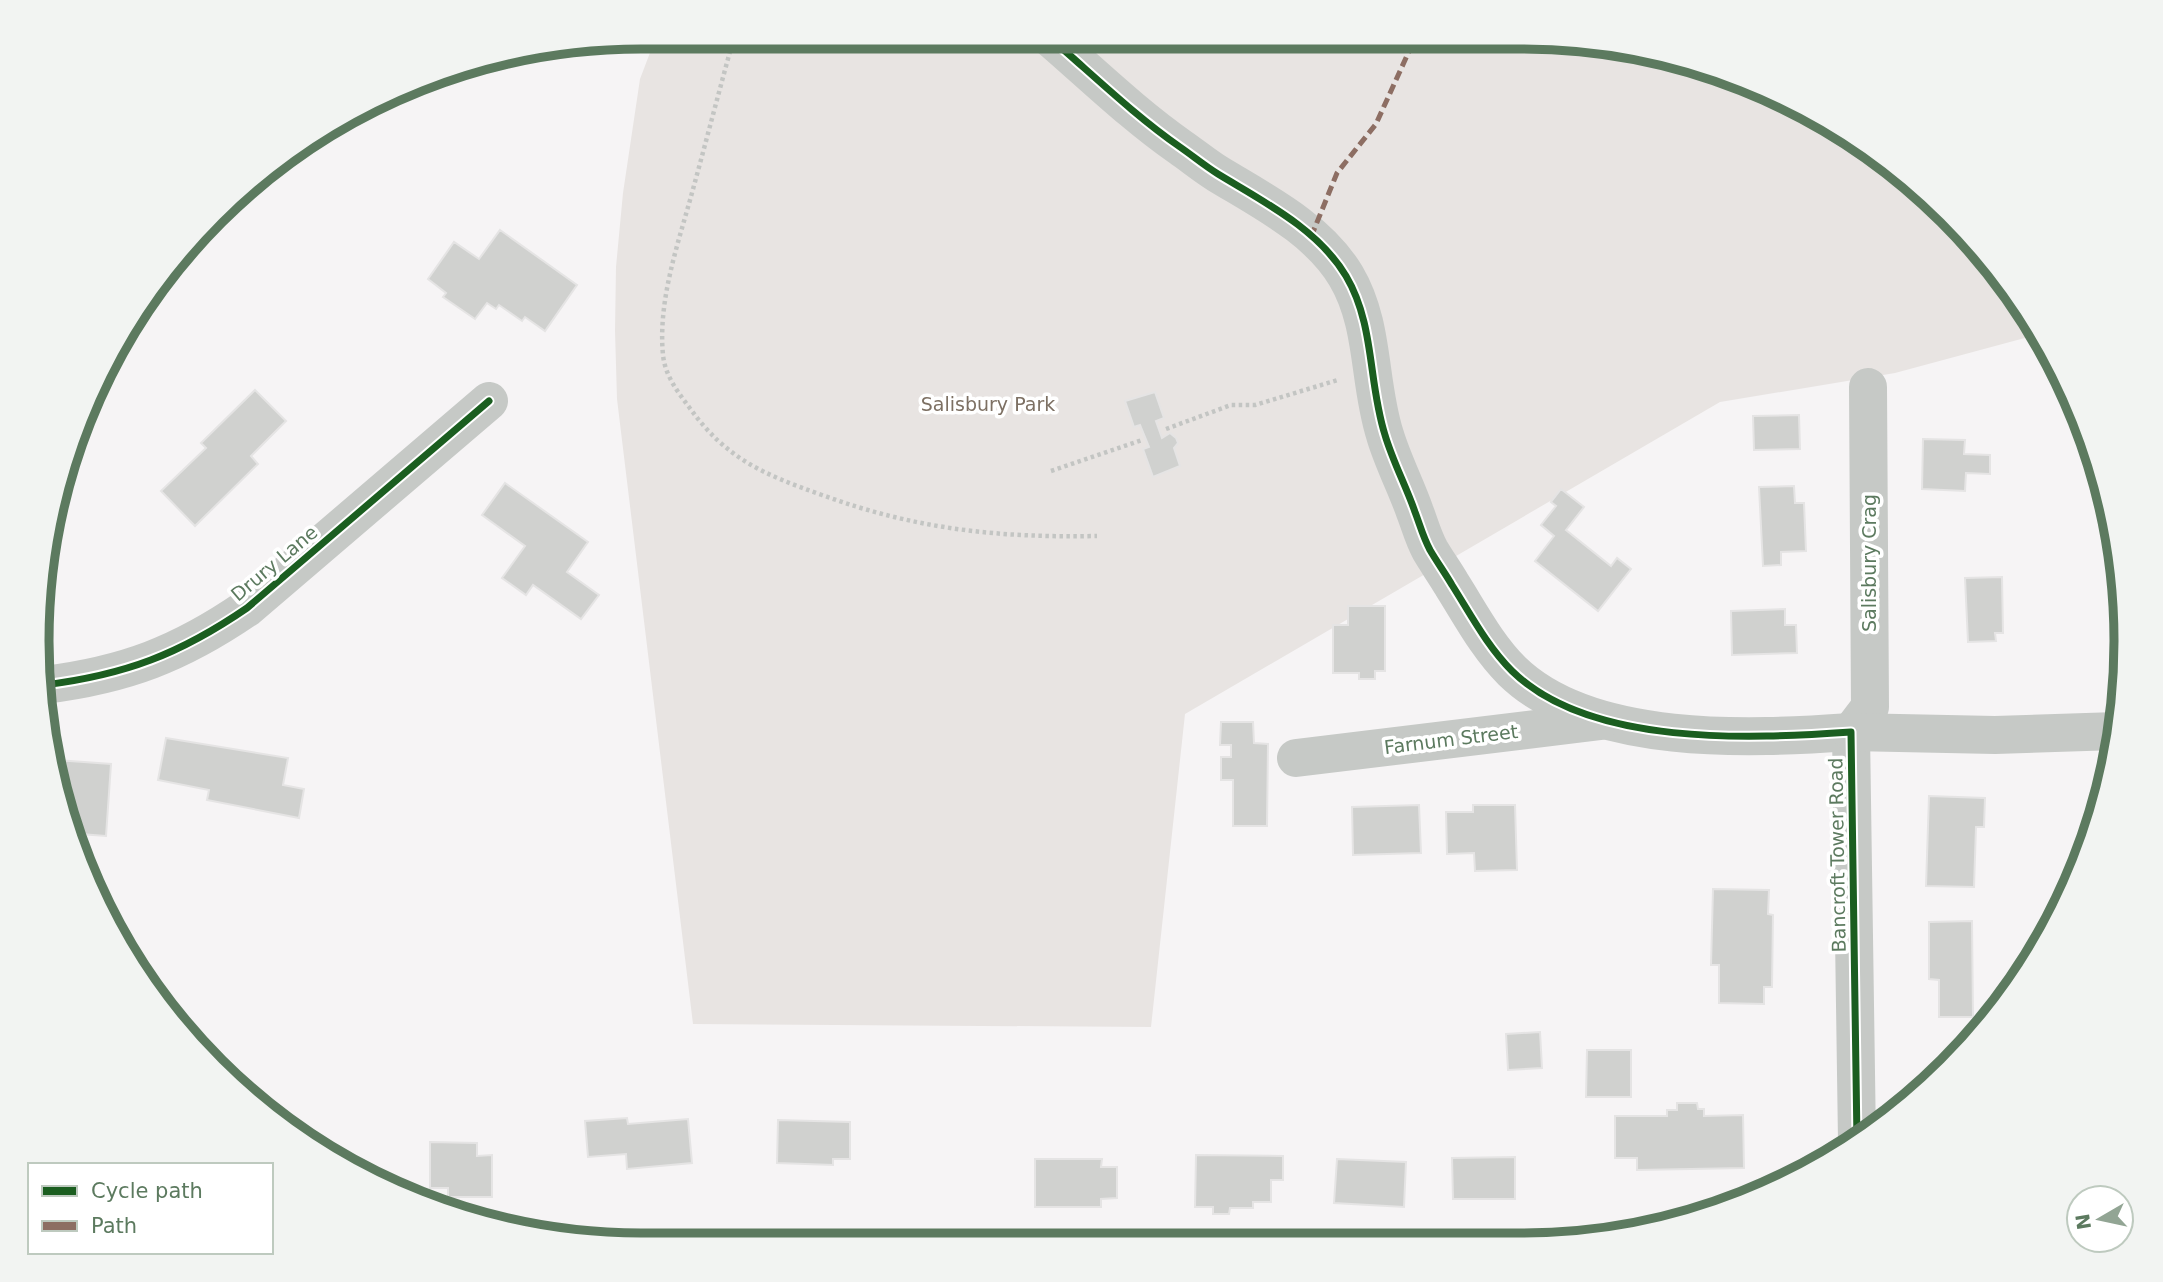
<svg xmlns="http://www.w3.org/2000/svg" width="2163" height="1282" font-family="'DejaVu Sans',sans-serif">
<rect width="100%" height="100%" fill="#f6f4f5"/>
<path fill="#e8e4e2" d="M656 37 1562 38 1717 69 1858 139 1950 214 2025 306 2040 334 1895 373 1720 402 1185 714 1151 1027 693 1024 617 399 615 331 616 267 623 193 640 79Z"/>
<g fill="#d0d1cf" stroke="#e5e4e4" stroke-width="2">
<path d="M500 230 577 285 545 331 525 317 522 321 499 305 496 309 487 303 475 319 443 297 446 293 428 279 454 242 479 259Z"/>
<path d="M255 390 286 421 251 456 258 464 195 526 161 491 206 448 201 443Z"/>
<path d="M1155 392 1164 418 1156 421 1162 438 1170 433 1176 438 1178 443 1174 448 1180 466 1153 477 1143 449 1149 447 1140 425 1134 427 1125 401Z"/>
<path d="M1799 415 1800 449 1754 450 1753 416Z"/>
<path d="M1923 439 1965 440 1964 454 1990 455V474L1966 473 1965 491 1922 489Z"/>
<path d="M505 483 588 542 567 572 599 595 581 619 533 585 526 595 502 578 525 546 482 515Z"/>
<path d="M1794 486 1795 503H1804L1806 551 1781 552V565L1763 566 1759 487Z"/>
<path d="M1561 489 1584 507 1566 530 1611 566 1617 558 1631 569 1598 611 1535 561 1554 536 1541 525 1556 506 1551 502Z"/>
<path d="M2002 577 2003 633H1995L1996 641 1968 642 1965 578Z"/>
<path d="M1348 606H1385V671H1375V679H1359V673H1333V625H1348Z"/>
<path d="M1785 609V625H1796L1797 653 1732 655 1731 611Z"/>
<path d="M1221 722H1253L1254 743 1268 744 1267 826H1233V780H1221V757H1231V745H1220Z"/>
<path d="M166 738 288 758 283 785 304 789 299 818 207 800 209 790 158 780Z"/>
<path d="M56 760 111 764 106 836 80 834V820L66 819Z"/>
<path d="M1929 796 1985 798 1984 827H1976L1974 887 1926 886Z"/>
<path d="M1419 805 1421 853 1353 855 1352 807Z"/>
<path d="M1473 805H1515L1517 870 1475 871 1474 853 1447 854 1446 812H1473Z"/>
<path d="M1713 889 1769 890 1768 914 1773 915 1772 987H1764V1004L1719 1003V965H1711Z"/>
<path d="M1972 921 1973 1017H1939V980L1929 979V922Z"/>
<path d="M1540 1032 1542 1068 1508 1070 1506 1034Z"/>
<path d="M1587 1050H1631V1097H1586Z"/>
<path d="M1677 1103H1697L1698 1109H1704V1116L1743 1115 1744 1168 1637 1170V1158H1615V1116H1667V1110H1677Z"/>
<path d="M627 1118 628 1124 688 1119 692 1163 627 1169 626 1154 588 1157 585 1121Z"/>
<path d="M778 1120 850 1122V1159H833V1165L777 1163Z"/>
<path d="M430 1142 477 1143V1156L492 1155V1197H448V1188H430Z"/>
<path d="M1196 1155 1283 1156V1180H1271V1202H1253V1208H1230L1229 1214H1213V1207H1195Z"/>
<path d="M1515 1157V1199H1453L1452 1158Z"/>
<path d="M1035 1159H1102L1101 1167H1117V1198L1101 1199V1207H1035Z"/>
<path d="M1337 1159 1406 1162 1404 1207 1334 1203Z"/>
</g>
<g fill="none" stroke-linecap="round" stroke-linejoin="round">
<g stroke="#c3c5c3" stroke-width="4.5" stroke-dasharray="3.5 3.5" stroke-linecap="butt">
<path d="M734 37C719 91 705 146 690 200 676 250 658 303 663 355 665 375 677 391 689 407 726 459 763 474 822 495 915 529 998 538 1097 536"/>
<path d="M1166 429 1231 405H1255L1338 380"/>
<path d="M1051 471 1142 440"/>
</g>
<g stroke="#c6c9c6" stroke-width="38">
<path d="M1049 37C1092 74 1134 115 1180 147 1193 156 1205 166 1218 174 1264 202 1318 229 1346 276 1375 325 1368 382 1385 435 1393 462 1406 486 1415 512 1420 525 1423 537 1430 550 1437 562 1445 573 1452 585 1471 615 1487 646 1512 671 1590 747 1751 739 1851 732L1857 1141"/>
<path d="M44 685C125 675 180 654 247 608L489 401"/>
<path d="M1851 732 1870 707 1868 387"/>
<path d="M1851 732 1995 735 2117 731"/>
<path d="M1296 758 1601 721"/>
</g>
<path stroke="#8d6e63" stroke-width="5" stroke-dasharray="10 5" stroke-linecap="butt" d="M1311 237 1337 173 1376 124 1415 38"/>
<g stroke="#fff" stroke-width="11">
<g id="cycleway">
<path d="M1049 37C1092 74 1134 115 1180 147 1193 156 1205 166 1218 174 1264 202 1318 229 1346 276 1375 325 1368 382 1385 435 1393 462 1406 486 1415 512 1420 525 1423 537 1430 550 1437 562 1445 573 1452 585 1471 615 1487 646 1512 671 1590 747 1751 739 1851 732L1857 1141"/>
<path d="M44 685C125 675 180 654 247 608L489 401"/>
</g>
</g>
<use href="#cycleway" stroke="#1b5e20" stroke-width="7"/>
</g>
<g text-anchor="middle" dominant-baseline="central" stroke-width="7" stroke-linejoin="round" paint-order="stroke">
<g font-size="19" fill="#7d7063" stroke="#fff">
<text x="988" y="404">Salisbury Park</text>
</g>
<g font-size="19" fill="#5c7a5f" stroke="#fff">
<text transform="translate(274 563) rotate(-40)">Drury Lane</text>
<text transform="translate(1869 563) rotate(-90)">Salisbury Crag</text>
<text transform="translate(1451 739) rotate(-7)">Farnum Street</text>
<text transform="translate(1837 855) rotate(-91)">Bancroft Tower Road</text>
</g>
</g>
<path d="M0 0H2163V1282H0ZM641 49H1522A592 592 0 0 1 2114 641V641A592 592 0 0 1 1522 1233H641A592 592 0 0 1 49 641V641A592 592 0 0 1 641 49Z" fill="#f2f4f2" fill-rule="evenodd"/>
<path fill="none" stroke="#5c7a5f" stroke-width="9" d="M641 49H1522A592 592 0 0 1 2114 641V641A592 592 0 0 1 1522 1233H641A592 592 0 0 1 49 641V641A592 592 0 0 1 641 49Z"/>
<rect x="28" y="1163" width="245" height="91" fill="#ffffff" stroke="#becabf" stroke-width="2"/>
<rect x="42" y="1186" width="35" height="10" fill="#1b5e20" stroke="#becabf" stroke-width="2"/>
<text x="91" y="1198" font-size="21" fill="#5c7a5f">Cycle path</text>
<rect x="42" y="1221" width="35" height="10" fill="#8d6e63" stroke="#becabf" stroke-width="2"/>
<text x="91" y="1233" font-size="21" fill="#5c7a5f">Path</text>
<g transform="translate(2100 1219) rotate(261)"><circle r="33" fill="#ffffff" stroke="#becabf" stroke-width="2"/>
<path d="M0-5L12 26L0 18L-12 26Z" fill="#92a594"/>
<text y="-10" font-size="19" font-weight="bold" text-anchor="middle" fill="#5c7a5f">N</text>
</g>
</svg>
